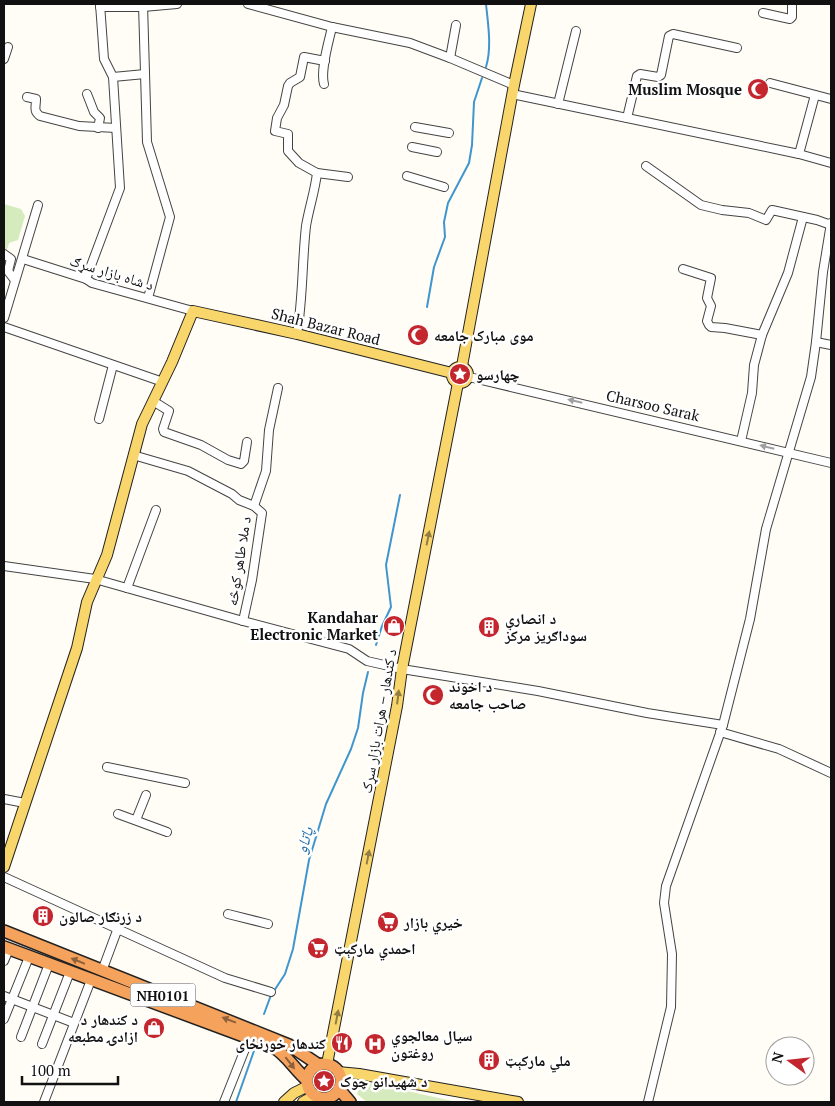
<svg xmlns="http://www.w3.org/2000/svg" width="835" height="1106" font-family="'PT Serif','Noto Naskh Arabic',serif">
<rect width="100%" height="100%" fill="#fffdf5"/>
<g fill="#d5ebbd">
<path d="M4 204 21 209 25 216 18 240 9 243 5 256H4Z"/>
<path d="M361 1081 457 1102H367L357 1094Z"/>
</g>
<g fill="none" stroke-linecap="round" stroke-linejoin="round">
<g stroke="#3f96cf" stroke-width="2">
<path d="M486 67C492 47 488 24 486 4"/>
<path d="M427 307 434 267 445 237 444 222 448 203 469 163 472 145 474 102 482 78"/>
<path d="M376 645 382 626 391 607 386 565 400 495"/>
<path d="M274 991 285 974 293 949 309 860 326 804 351 749 358 728 363 693 368 672"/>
<path d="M264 1014 271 995"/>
<path d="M236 1102 255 1048"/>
</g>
<g stroke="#444" stroke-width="10">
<g id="minor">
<path d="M143 4 147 142 170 217 148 298"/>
<path d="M248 4 332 27 410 43 450 58 514 85"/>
<path d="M100 7H143L177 4"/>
<path d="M763 13 790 19 792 17V4"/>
<path d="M450 58 456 25"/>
<path d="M4 59 8 47"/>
<path d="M113 77 145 74"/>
<path d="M770 83 831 99"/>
<path d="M324 84C320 70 329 41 332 27"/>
<path d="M87 94 94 112 100 118 98 128"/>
<path d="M512 94 799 154 831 163"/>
<path d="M27 97 36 99C36 107 33 111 40 116L79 126 116 128"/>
<path d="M558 104 576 31"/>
<path d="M627 118 637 76 640 74 658 77 661 75 669 36 673 34 737 48"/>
<path d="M415 127 449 133"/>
<path d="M412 147 437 152"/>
<path d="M799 154 815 95"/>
<path d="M646 166 701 205 722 210 749 213 766 220 772 210 817 220 831 225"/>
<path d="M317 173 348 177"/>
<path d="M407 176 444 187"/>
<path d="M4 254 11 259 8 271 14 279"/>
<path d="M23 259 86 279 92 283 193 311"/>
<path d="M683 269 711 278 707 298 711 306 707 321 709 325 711 327 725 328 762 335"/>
<path d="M86 279 120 188 113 77 104 59 100 4"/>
<path d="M4 318 38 205"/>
<path d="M4 327 163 382"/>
<path d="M297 334C303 298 302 262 306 226 309 208 315 191 317 173L299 163 288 151V134L275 131 277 118 284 105 288 86 290 83 300 77 304 57 325 61"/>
<path d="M816 342 831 345"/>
<path d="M469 377 831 463"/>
<path d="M153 401 169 411 163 429 164 432 201 445 228 460 241 464 244 461 247 442"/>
<path d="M99 419 113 365"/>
<path d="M741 441 752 393 754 365 762 335 788 273 803 217"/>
<path d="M133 455 188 471 232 494 239 500 254 506 262 513 252 580 243 621"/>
<path d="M254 506 266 471 269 430 278 388"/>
<path d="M4 566 95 579 243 621 349 649 367 661 402 669 538 691 647 713 723 725"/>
<path d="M127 588 156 510"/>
<path d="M720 732 779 749 831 773"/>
<path d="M107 767 185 783"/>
<path d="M4 799 25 803"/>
<path d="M118 814 167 832"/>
<path d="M136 820 146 795"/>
<path d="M4 877 225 978 271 992"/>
<path d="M228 914 268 924"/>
<path d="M4 961 9 949"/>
<path d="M102 971 118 928"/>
<path d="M4 996 74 1023"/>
<path d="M4 1019 29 957"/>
<path d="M21 1037 49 964"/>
<path d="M42 1044 70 972"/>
<path d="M44 1102 91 980"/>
<path d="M224 1102 249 1039"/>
<path d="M648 1102 671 1007 672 954 664 903 666 886 723 725 750 619 766 529 811 377 816 342 823 272 831 223"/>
</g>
</g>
<g stroke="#222" stroke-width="12">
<g id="major">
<path d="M462 366 514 85 531 4"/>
<circle cx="460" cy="375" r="8"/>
<path d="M4 867 77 648 87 602 107 555 142 424 172 362 193 311 297 334 452 373"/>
<path d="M327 1064 397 706 402 669 458 383"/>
<path d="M338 1072 359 1074 518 1102"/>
<path d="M284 1102 294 1093 308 1086"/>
<path d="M303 1102 316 1095"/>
</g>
</g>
<g stroke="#222" stroke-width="14">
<g id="highway">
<path d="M4 931 289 1045 319 1065"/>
<path d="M4 947 273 1047C287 1055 295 1070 307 1080"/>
<circle cx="324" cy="1081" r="17"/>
<path d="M339 1089 350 1102"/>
</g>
</g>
<use href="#minor" stroke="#fff" stroke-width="8"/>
<use href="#major" stroke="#f9d66b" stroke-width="10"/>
<use href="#highway" stroke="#f5a25d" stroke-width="11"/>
</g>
<defs><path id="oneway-solid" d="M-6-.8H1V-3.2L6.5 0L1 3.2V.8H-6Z" transform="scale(1.25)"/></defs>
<g fill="#a0a0a0">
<use href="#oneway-solid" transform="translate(575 401) rotate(-167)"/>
<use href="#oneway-solid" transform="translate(767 447) rotate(-166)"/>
</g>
<g fill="#917d42">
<use href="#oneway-solid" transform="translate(428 538) rotate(-79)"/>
<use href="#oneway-solid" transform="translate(398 697) rotate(-83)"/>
<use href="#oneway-solid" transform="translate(368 857) rotate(-79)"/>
<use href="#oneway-solid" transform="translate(337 1017) rotate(-79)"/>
</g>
<g fill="#8e613b">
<use href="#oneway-solid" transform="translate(78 961) rotate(-158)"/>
<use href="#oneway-solid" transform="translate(229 1020) rotate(-159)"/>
<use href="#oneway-solid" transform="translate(290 1063) rotate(52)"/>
</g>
<defs>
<g id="mosque-disc" transform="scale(1.125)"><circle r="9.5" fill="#c4262e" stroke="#fff"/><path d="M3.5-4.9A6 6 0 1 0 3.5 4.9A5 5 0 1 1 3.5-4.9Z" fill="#fff"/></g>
<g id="sight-disc" transform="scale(1.125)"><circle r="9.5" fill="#c4262e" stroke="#fff"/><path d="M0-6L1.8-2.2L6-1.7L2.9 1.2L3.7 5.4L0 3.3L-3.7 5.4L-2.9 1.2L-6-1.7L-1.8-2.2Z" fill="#fff"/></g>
<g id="shop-disc" transform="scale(1.125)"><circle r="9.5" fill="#c4262e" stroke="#fff"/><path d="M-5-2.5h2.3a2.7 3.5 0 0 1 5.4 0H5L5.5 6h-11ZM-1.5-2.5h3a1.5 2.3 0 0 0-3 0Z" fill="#fff"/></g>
<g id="building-disc" transform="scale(1.125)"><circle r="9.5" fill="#c4262e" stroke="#fff"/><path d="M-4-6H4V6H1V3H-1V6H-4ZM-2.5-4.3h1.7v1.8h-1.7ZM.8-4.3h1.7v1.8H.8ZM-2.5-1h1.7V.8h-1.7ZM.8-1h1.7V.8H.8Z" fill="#fff"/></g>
<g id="supermarket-disc" transform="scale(1.125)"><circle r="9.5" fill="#c4262e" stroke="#fff"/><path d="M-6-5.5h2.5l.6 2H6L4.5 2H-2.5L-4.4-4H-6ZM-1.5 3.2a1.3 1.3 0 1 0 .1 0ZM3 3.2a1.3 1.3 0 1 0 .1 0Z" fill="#fff"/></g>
<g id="restaurant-disc" transform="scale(1.125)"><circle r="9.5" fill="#c4262e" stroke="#fff"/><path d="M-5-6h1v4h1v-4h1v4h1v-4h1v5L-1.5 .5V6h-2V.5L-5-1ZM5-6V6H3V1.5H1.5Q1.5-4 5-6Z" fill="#fff"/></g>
<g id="hospital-disc" transform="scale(1.125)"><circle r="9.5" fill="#c4262e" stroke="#fff"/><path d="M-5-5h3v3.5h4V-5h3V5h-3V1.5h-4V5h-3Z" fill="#fff"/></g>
</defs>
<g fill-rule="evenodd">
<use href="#mosque-disc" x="758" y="89"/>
<use href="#mosque-disc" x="418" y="335"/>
<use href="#sight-disc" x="460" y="374"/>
<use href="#shop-disc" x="394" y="626"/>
<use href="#building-disc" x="489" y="627"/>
<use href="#mosque-disc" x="433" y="695"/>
<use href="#building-disc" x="43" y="916"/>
<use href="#supermarket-disc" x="388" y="922"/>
<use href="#supermarket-disc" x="318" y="948"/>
<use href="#shop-disc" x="154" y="1028"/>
<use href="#restaurant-disc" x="342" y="1043"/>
<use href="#hospital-disc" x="375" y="1044"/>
<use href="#building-disc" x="489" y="1060"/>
<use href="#sight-disc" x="324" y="1081"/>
</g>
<g text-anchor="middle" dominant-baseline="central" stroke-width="5" stroke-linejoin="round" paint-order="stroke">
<rect fill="#fff" stroke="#585858" stroke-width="1" x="130.5" y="983.5" width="65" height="23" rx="4"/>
<g font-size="14" font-weight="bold" fill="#111">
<text x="163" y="995">NH0101</text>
</g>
<g font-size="15" font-weight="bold" fill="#111" stroke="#fff" text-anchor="start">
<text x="742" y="89" text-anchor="end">Muslim Mosque</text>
<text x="434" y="335">موی مبارک جامعه</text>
<text x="476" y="374">چهارسو</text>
<text x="378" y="617" text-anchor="end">Kandahar<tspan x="378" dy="17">Electronic Market</tspan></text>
<text x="505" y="618">د انصاري<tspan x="505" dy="17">سوداګریز مرکز</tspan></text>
<text x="449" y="686">د اخوند<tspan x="449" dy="17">صاحب جامعه</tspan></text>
<text x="59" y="916">د زرنګار صالون</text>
<text x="404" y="922">خیري بازار</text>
<text x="334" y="948">احمدي مارکېټ</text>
<text x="138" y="1019" text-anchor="end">د کندهار د<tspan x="138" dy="17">ازادۍ مطبعه</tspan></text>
<text x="391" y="1035">سيال معالجوي<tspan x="391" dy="17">روغتون</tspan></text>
<text x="326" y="1043" text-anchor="end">کندهار خوړنځای</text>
<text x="505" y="1060">ملي مارکېټ</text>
<text x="340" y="1081">د شهيدانو چوک</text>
</g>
<g font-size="15" fill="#111" stroke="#fff">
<text transform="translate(112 272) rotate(17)">د شاه بازار سړګ</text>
<text transform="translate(326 326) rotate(14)">Shah Bazar Road</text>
<text transform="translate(653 405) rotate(13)">Charsoo Sarak</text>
<text transform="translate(238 561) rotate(-81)">د ملا طاهر کوڅه</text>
<text transform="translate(378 721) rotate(-80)">د کندهار – هرات بازار سړک</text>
</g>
<g font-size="16" font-style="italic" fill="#1768a6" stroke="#fff">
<text transform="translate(304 840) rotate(-74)">پاتاو</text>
</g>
</g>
<rect width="835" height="1106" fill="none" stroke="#111111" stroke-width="10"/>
<g transform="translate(790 1061) rotate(285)"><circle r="24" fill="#ffffff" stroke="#a0a0a0"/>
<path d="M0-4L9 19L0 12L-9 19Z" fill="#c4262e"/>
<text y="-8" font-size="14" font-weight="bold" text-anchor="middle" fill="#111111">N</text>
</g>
<path d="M22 1076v8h96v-8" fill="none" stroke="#111111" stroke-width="2.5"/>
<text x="30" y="1076" font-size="15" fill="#111111" stroke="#ffffff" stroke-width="4" paint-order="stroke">100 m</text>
</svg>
